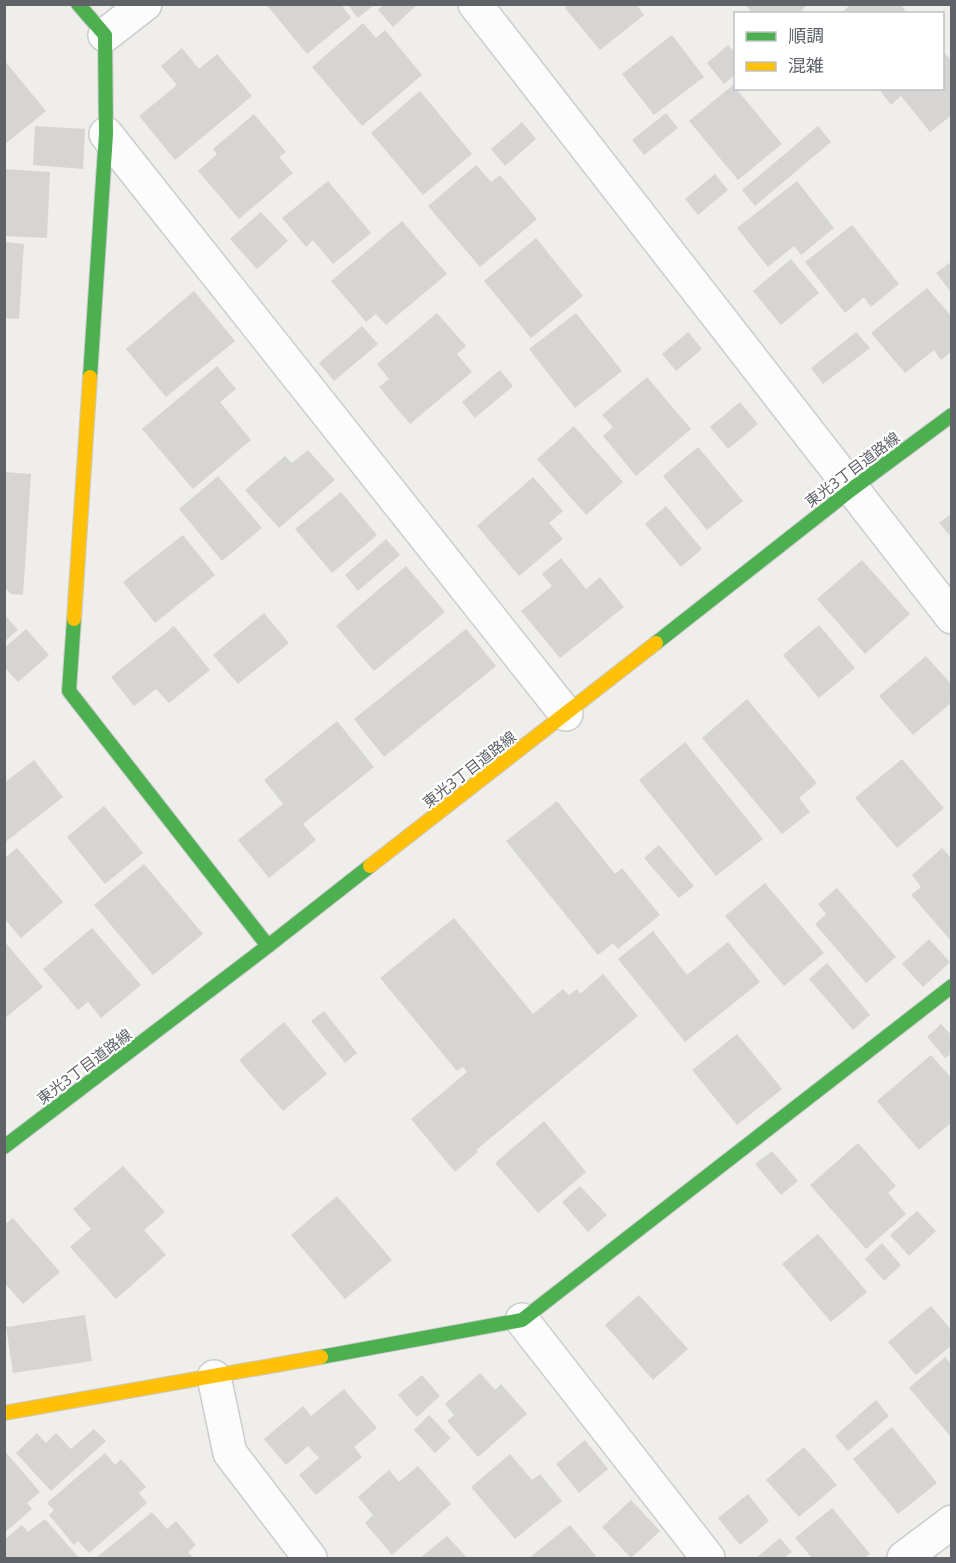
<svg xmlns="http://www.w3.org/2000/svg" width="956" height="1563" font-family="'Noto Sans','Noto Sans JP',sans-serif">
<rect width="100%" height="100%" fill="#efeeea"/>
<g fill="#d6d5d3">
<path d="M266 4H341L351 18 307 54Z"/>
<path d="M347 4H375L358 18Z"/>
<path d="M384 4H418L393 27 378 10Z"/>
<path d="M569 4H636L644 15 600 50 565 8Z"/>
<path d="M745 4H803L805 7 798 14H753Z"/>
<path d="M851 4H900L908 14H840Z"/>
<path d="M363 23 376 38 385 30 422 75 362 126 312 67Z"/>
<path d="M672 35 704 77 654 115 622 74Z"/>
<path d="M728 45 736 54V74L724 84 707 63Z"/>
<path d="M182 48 199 69 217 54 252 96 175 160 139 116 177 85 161 66Z"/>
<path d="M942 50 952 61V115L930 132 901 96 891 105 878 88H942Z"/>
<path d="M4 60 46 111 4 145Z"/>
<path d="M733 85 782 144 738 180 689 121Z"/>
<path d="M420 91 472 154 423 195 371 133Z"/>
<path d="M666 113 678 128 644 155 632 140Z"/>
<path d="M254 114 286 152 279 157 293 173 239 219 198 171 217 154 213 149Z"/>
<path d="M522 122 536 139 505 166 491 149Z"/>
<path d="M35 126 85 129 83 169 33 165Z"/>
<path d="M818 126 831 142 755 206 742 190Z"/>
<path d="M476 165 491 182 500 175 537 219 480 267 428 206Z"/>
<path d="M4 169 50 172 47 238 4 236Z"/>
<path d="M715 174 728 190 698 215 685 199Z"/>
<path d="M328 181 371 233 333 264 313 240 306 247 282 218Z"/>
<path d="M797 181 834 228 801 255 794 246 768 267 737 228Z"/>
<path d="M261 212 288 241 257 269 230 239Z"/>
<path d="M402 221 447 274 386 325 376 314 366 322 331 281Z"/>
<path d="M852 225 899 284 871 307 864 297 845 313 805 262Z"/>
<path d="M536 238 583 296 531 338 484 281Z"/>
<path d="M4 242 24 244 19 319 4 318Z"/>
<path d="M791 259 819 293 781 325 753 291Z"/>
<path d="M952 261V293L936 273Z"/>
<path d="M927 288 952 317V351L941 360 934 350 905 373 871 333Z"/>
<path d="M194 291 235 341 166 397 126 349Z"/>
<path d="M437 313 466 346 457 354 472 372 410 424 379 387 389 379 377 364Z"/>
<path d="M576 313 622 371 575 408 529 349Z"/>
<path d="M362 326 378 344 334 381 319 363Z"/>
<path d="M688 332 702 349 676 371 662 354Z"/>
<path d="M856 332 870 348 823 384 811 368Z"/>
<path d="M217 366 236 389 220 402 251 440 193 489 142 429Z"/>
<path d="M500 370 513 386 475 418 462 402Z"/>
<path d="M647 377 691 429 636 476 603 436 613 427 602 415Z"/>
<path d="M740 402 758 424 728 449 710 427Z"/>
<path d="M574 426 623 482 586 515 537 459Z"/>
<path d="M698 447 743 501 707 530 663 476Z"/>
<path d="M308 450 335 480 279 528 245 490 285 456 292 463Z"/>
<path d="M4 472 31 474 23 595 11 594 4 587Z"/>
<path d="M218 476 262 528 222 561 179 509Z"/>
<path d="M533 477 563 511 549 523 563 539 519 576 477 526Z"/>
<path d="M341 492 377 535 332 573 295 529Z"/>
<path d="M666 506 702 549 681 567 645 524Z"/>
<path d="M952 513V538L939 523Z"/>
<path d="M183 535 215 575 155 623 123 582Z"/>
<path d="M386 539 400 555 358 591 345 575Z"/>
<path d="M561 558 586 589 600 577 624 607 560 658 521 611 552 586 542 574Z"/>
<path d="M862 560 910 614 865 654 817 599Z"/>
<path d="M406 566 445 612 374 671 336 626Z"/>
<path d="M264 613 289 643 238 684 213 655Z"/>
<path d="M4 614 18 630 4 642Z"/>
<path d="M819 625 855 668 819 698 783 655Z"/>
<path d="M174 626 210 670 169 703 156 689 134 706 111 677Z"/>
<path d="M26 629 49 655 18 682 4 667V648Z"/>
<path d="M466 629 496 666 384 757 354 719Z"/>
<path d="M926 656 952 685V702L913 735 879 696Z"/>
<path d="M747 699 817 783 799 798 810 812 782 834 702 738Z"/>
<path d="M337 721 374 767 303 824 316 840 269 878 238 840 283 804 264 780Z"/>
<path d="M685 742 763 839 716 876 639 780Z"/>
<path d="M902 759 944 808 897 848 855 798Z"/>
<path d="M34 760 63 797 4 843V783Z"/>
<path d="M557 801 615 874 622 868 660 915 618 949 613 943 598 955 506 841Z"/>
<path d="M104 806 143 853 105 884 67 837Z"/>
<path d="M659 845 694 886 679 898 644 858Z"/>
<path d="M17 848 63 902 21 938 4 918V859Z"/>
<path d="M942 848 952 859V942L911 895 921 887 912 875Z"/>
<path d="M144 864 203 934 153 975 94 905Z"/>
<path d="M765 883 824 953 784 986 725 916Z"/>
<path d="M837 888 896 957 866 983 815 924 826 914 818 904Z"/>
<path d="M454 918 533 1014 563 989 569 995 577 989 580 994 603 974 638 1016 476 1150 478 1152 455 1172 411 1119 467 1072 463 1067 457 1071 380 978Z"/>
<path d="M92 928 141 985 101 1018 88 1002 78 1010 43 969Z"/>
<path d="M653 931 687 975 728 942 760 982 685 1042 618 959Z"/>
<path d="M929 939 950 962 923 987 902 964Z"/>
<path d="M4 941 43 987 4 1019Z"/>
<path d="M827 963 870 1015 853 1030 809 979Z"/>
<path d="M324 1011 357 1053 345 1063 311 1021Z"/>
<path d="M284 1022 327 1074 283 1111 239 1060Z"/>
<path d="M941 1024 952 1036V1053L945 1058 927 1037Z"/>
<path d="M737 1034 782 1089 737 1125 692 1070Z"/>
<path d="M931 1055 952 1079V1122L919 1150 877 1101Z"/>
<path d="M544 1121 586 1172 538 1213 495 1163Z"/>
<path d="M858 1143 896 1186 888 1193 906 1214 866 1249 810 1185Z"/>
<path d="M772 1151 798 1181 781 1195 755 1164Z"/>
<path d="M123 1166 165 1212 144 1230 166 1255 116 1299 70 1247 91 1229 73 1209Z"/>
<path d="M580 1186 607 1215 588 1232 562 1202Z"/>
<path d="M337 1196 392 1260 345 1299 291 1235Z"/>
<path d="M917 1211 936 1231 909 1256 890 1235Z"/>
<path d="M13 1218 60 1272 23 1304 4 1282V1225Z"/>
<path d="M818 1234 867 1292 831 1322 782 1264Z"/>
<path d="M882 1243 901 1265 884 1281 865 1259Z"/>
<path d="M639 1295 688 1349 653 1380 605 1325Z"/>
<path d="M931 1306 952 1331V1345L916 1375 888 1342Z"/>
<path d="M85 1315 92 1361 13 1373 6 1327Z"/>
<path d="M945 1357 952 1365V1438L909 1388Z"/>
<path d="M480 1373 495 1390 501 1384 527 1414 478 1457 447 1421 454 1415 445 1404Z"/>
<path d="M422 1375 440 1396 417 1417 398 1395Z"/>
<path d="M344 1389 377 1428 354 1447 362 1457 316 1495 299 1475 319 1458 308 1446 286 1465 264 1439 303 1406 311 1416Z"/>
<path d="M876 1400 889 1416 848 1451 835 1436Z"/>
<path d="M429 1415 451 1438 435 1453 414 1430Z"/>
<path d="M892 1427 937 1483 898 1514 853 1459Z"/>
<path d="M94 1429 106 1441 51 1491 16 1453 37 1433 46 1443 56 1433 71 1449Z"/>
<path d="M585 1440 608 1469 579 1493 556 1464Z"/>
<path d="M804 1447 837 1485 799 1517 766 1480Z"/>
<path d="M4 1450 40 1492 27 1503 32 1509 4 1533Z"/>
<path d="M105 1453 115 1465 121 1459 146 1487 139 1493 147 1503 89 1553 78 1541 74 1545 49 1515 54 1510 47 1503Z"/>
<path d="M510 1454 532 1480 540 1474 562 1501 515 1539 471 1487Z"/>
<path d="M418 1466 451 1504 392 1555 365 1523 373 1515 358 1497 389 1470 399 1482Z"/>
<path d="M748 1494 769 1521 740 1545 718 1518Z"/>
<path d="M631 1500 660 1531 631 1558 602 1527Z"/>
<path d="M832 1508 870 1554 864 1558H840L838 1557 836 1558H812L795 1538Z"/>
<path d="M152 1512 167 1529 176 1521 196 1545 188 1552 193 1558H96Z"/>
<path d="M45 1519 79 1558H4V1540L22 1525 28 1532Z"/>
<path d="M570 1525 596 1556 593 1558H529Z"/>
<path d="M447 1536 467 1558H420Z"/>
<path d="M780 1538 792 1552 784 1558H756Z"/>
</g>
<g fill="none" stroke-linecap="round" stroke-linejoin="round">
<g stroke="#cbcccc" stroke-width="36">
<g id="street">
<path d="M475 4 952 617"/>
<path d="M105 35 145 4"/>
<path d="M106 134 566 714"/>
<path d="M522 1320 708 1558"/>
<path d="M214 1377 230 1453 310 1558"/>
<path d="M904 1558 952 1522"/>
</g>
</g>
<g stroke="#cacacb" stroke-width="16">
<g id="fast">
<path d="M78 4 105 35 106 134 90 377"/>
<path d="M74 619 69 691 268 946"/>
<path d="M656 643 852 489 952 415"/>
<path d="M4 1147 268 946 370 866"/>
<path d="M321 1357 522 1320 952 986"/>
</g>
</g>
<g stroke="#cacacb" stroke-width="16">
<g id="slow">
<path d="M74 619 90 377"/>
<path d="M370 866 656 643"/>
<path d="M4 1413 321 1357"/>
</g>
</g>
<use href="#street" stroke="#fdfcfc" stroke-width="33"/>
<use href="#fast" stroke="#4caf50" stroke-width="14"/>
<use href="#slow" stroke="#ffc107" stroke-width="14"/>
</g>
<g text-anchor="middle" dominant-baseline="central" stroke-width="4.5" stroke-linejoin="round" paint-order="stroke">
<g font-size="15" fill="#5f6368" stroke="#fff">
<text transform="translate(852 469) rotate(-37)">東光3丁目道路線</text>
<text transform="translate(469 769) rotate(-38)">東光3丁目道路線</text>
<text transform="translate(84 1066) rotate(-37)">東光3丁目道路線</text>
</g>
</g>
<rect width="956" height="1563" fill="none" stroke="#5f6368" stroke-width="12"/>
<rect x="734" y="12" width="210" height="78" fill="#ffffff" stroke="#bfc1c3" stroke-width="1.5"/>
<rect x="746" y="32" width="30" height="9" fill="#4caf50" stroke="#bfc1c3" stroke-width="1.5"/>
<text x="788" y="42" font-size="18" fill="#5f6368">順調</text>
<rect x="746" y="62" width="30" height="9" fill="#ffc107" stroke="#bfc1c3" stroke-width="1.5"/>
<text x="788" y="72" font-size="18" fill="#5f6368">混雑</text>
</svg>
